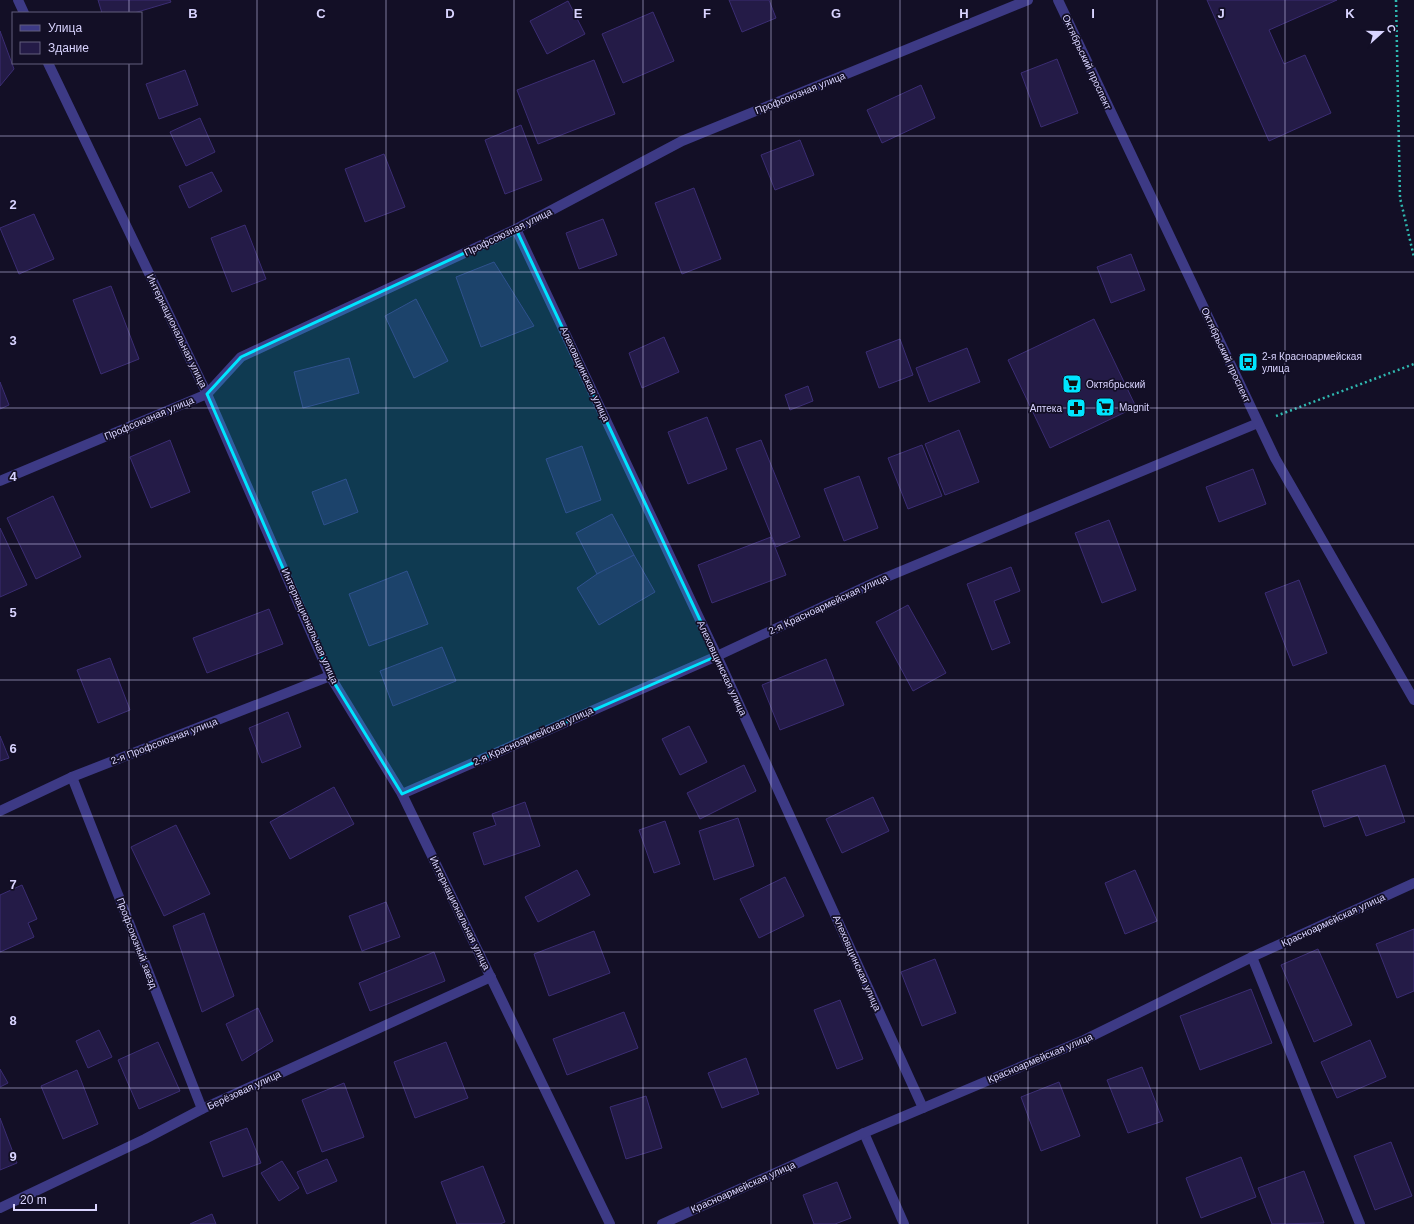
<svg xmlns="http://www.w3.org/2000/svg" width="1414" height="1224" font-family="Helvetica,sans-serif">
<rect width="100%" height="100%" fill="#130f26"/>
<g fill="#241b47" stroke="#3b2d73">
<path d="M98 0H170L171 2 134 13H102Z"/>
<path d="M729 0H769L776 18 742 32Z"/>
<path d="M1207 0H1337L1269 30 1284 64 1305 55 1331 113 1269 141Z"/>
<path d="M568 1 585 34 547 54 530 21Z"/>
<path d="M653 12 674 61 623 83 602 34Z"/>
<path d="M0 31 14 69 0 86Z"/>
<path d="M1057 59 1078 113 1041 127 1021 73Z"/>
<path d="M594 60 615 114 538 144 517 90Z"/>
<path d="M185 70 198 105 159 119 146 84Z"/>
<path d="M921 85 935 118 882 143 867 110Z"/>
<path d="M200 118 215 152 186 166 170 132Z"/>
<path d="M521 125 542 180 505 194 485 140Z"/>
<path d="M800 140 814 175 775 190 761 155Z"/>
<path d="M384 154 405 207 365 222 345 169Z"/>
<path d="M212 172 222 191 189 208 179 186Z"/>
<path d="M694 188 721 259 682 274 655 203Z"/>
<path d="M34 214 54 259 19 274 0 228Z"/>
<path d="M603 219 617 255 579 269 566 233Z"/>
<path d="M245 225 266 279 232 292 211 238Z"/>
<path d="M1131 254 1145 290 1111 303 1097 267Z"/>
<path d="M494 262 534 326 481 347 456 277Z"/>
<path d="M111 286 139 359 101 374 73 300Z"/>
<path d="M416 299 448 361 414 378 385 316Z"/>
<path d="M1094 319 1136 407 1050 448 1008 360Z"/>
<path d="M664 337 679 372 642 388 629 353Z"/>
<path d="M900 339 913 375 879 388 866 352Z"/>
<path d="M967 348 980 382 929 402 916 368Z"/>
<path d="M349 358 359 393 303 408 294 372Z"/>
<path d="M0 382 9 405 0 409Z"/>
<path d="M808 386 813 401 790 410 785 395Z"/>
<path d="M707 417 727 469 688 484 668 432Z"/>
<path d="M959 430 979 482 945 495 925 444Z"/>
<path d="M170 440 190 492 151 508 130 457Z"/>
<path d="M761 440 800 537 776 547 736 449Z"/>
<path d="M922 445 942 496 908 509 888 458Z"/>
<path d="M582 446 601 500 566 513 546 459Z"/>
<path d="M1253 469 1266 504 1219 522 1206 487Z"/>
<path d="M859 476 878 528 844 541 824 489Z"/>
<path d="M346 479 358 512 324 525 312 492Z"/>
<path d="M53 496 81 557 36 579 7 518Z"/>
<path d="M612 514 634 555 597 574 576 533Z"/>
<path d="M1109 520 1136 590 1102 603 1075 533Z"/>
<path d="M0 528 27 585 0 597Z"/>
<path d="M771 537 786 575 712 603 698 565Z"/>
<path d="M634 555 655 592 599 625 577 588 597 574Z"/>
<path d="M1011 567 1020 591 994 601 1010 643 992 650 967 584Z"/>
<path d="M407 571 428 624 369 646 349 594Z"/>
<path d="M1299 580 1327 653 1293 666 1265 593Z"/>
<path d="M908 605 946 673 913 691 876 622Z"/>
<path d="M269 609 283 644 207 673 193 638Z"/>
<path d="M442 647 456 681 393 706 380 671Z"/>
<path d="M110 658 130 710 98 723 77 670Z"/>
<path d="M826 659 844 705 780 730 762 685Z"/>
<path d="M288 712 301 747 262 763 249 728Z"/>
<path d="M689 726 707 762 680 775 662 739Z"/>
<path d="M0 736 9 758 0 761Z"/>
<path d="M744 765 756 791 700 819 687 793Z"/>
<path d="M1385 765 1405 822 1366 836 1358 815 1324 827 1312 791Z"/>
<path d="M334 787 354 824 290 859 270 822Z"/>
<path d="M873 797 889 831 842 853 826 819Z"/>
<path d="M525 802 540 846 484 865 473 833 496 825 492 814Z"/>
<path d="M738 818 754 866 714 880 699 831Z"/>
<path d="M665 821 680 864 654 873 639 830Z"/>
<path d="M176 825 210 894 164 916 131 847Z"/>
<path d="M577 870 590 895 538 922 525 897Z"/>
<path d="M1135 870 1157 921 1125 934 1105 883Z"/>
<path d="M785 877 804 916 759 938 740 899Z"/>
<path d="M22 885 37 919 28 923 34 937 0 952V895Z"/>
<path d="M386 902 400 937 362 951 349 916Z"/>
<path d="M204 913 234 996 202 1012 173 926Z"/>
<path d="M1414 929V991L1397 998 1376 944Z"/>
<path d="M594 931 610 973 549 996 534 954Z"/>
<path d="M1318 949 1352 1025 1314 1042 1281 965Z"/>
<path d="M434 952 445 981 370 1011 359 983Z"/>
<path d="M935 959 956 1013 922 1026 901 972Z"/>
<path d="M1251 989 1272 1043 1200 1070 1180 1016Z"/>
<path d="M840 1000 863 1059 837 1069 814 1010Z"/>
<path d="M258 1008 273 1041 242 1061 226 1024Z"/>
<path d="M624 1012 638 1048 567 1075 553 1039Z"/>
<path d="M99 1030 112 1057 88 1068 76 1041Z"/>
<path d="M1370 1040 1386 1077 1337 1098 1321 1062Z"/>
<path d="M158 1042 180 1091 139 1109 118 1060Z"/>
<path d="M446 1042 468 1098 415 1118 394 1062Z"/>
<path d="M746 1058 759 1094 722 1108 708 1073Z"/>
<path d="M1142 1067 1163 1121 1128 1133 1107 1080Z"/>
<path d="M0 1069 8 1083 0 1087Z"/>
<path d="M77 1070 98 1124 63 1139 41 1086Z"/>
<path d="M1059 1082 1080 1136 1041 1151 1021 1097Z"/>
<path d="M344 1083 364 1137 322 1152 302 1100Z"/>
<path d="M646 1096 662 1148 626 1159 610 1107Z"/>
<path d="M0 1118 17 1163 0 1170Z"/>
<path d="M247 1128 261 1163 223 1177 210 1142Z"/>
<path d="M1391 1142 1412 1196 1375 1210 1354 1156Z"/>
<path d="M1241 1157 1256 1197 1201 1218 1186 1178Z"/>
<path d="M327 1159 337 1181 307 1194 297 1172Z"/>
<path d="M282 1161 299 1188 279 1201 261 1173Z"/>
<path d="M483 1166 505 1222 500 1224H457L441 1182Z"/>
<path d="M1304 1171 1324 1223 1272 1224 1258 1188Z"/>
<path d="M837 1182 851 1218 835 1224H814L803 1195Z"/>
<path d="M212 1214 216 1224H190Z"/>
</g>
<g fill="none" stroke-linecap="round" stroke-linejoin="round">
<g stroke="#2fb8b0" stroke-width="2.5" stroke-dasharray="2 3" stroke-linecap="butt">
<path d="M1396 0 1400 198 1414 257"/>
<path d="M1276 416 1414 364"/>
</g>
<g stroke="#3d3a85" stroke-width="10">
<path d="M18 0 24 13"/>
<path d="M48 63 207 394 330 676 402 794 610 1224"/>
<path d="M516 229 717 656 923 1108"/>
<path d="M0 481 207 394 241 357 516 229 682 141 1028 0"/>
<path d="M72 777 202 1109"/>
<path d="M402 794 717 656 882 579 1258 423"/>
<path d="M0 811 72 777 330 676"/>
<path d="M1252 957 1360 1224"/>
<path d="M864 1133 904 1224"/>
<path d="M0 1208 145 1139 202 1109 491 977"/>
<path d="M662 1224 864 1133 1084 1040 1252 957 1414 883"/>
</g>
<path stroke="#3d3a85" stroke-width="10" d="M1058 0 1275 458 1414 700"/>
</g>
<path fill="#00e5ff" fill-opacity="0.2" stroke="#00e5ff" stroke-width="3" stroke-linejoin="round" d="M516 229 717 656 402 794 330 676 207 394 241 357Z"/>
<path fill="none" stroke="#d9d4ff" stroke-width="1" stroke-opacity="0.55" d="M129 0V13M257 0V1224M386 0V1224M514 0V1224M643 0V1224M771 0V1224M900 0V1224M1028 0V1224M1157 0V1224M1285 0V1224M129 63V1224M0 136H1414M0 272H1414M0 408H1414M0 544H1414M0 680H1414M0 816H1414M0 952H1414M0 1088H1414"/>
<defs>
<g id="bus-square" transform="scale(1)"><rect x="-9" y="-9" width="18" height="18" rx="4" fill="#00e5ff" stroke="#130f26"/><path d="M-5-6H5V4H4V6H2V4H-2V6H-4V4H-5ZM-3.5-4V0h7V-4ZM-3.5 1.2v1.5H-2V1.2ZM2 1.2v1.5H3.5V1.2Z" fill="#111"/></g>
<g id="supermarket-square" transform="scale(1)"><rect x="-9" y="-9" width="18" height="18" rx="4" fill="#00e5ff" stroke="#130f26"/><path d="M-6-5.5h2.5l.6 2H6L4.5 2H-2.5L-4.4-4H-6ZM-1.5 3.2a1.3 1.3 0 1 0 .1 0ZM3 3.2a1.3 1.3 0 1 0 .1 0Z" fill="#111"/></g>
<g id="pharmacy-square" transform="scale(1)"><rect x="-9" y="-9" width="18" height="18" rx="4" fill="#00e5ff" stroke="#130f26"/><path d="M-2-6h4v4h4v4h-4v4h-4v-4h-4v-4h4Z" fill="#111"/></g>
</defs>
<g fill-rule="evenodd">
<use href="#bus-square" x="1248" y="362"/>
<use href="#supermarket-square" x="1072" y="384"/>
<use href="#supermarket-square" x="1105" y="407"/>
<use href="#pharmacy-square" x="1076" y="408"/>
</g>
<g text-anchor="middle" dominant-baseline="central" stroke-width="3.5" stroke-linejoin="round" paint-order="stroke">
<g font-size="10" fill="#d9d4ff" stroke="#130f26">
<text transform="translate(1087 62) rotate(65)">Октябрьский проспект</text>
<text transform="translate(800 93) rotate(-22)">Профсоюзная улица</text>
<text transform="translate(508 232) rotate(-26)">Профсоюзная улица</text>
<text transform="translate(177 331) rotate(64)">Интернациональная улица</text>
<text transform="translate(1226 355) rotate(65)">Октябрьский проспект</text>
<text transform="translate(585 374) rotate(65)">Алеховщинская улица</text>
<text transform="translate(149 418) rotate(-23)">Профсоюзная улица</text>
<text transform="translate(828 604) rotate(-25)">2-я Красноармейская улица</text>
<text transform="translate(310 626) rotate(66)">Интернациональная улица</text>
<text transform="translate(722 668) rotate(65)">Алеховщинская улица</text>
<text transform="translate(533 736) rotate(-24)">2-я Красноармейская улица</text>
<text transform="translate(164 741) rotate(-21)">2-я Профсоюзная улица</text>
<text transform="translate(460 913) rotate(64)">Интернациональная улица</text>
<text transform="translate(1333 920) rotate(-25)">Красноармейская улица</text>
<text transform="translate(137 943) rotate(69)">Профсоюзный заезд</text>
<text transform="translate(857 963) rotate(66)">Алеховщинская улица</text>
<text transform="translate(1040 1058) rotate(-23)">Красноармейская улица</text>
<text transform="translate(244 1090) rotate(-25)">Берёзовая улица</text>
<text transform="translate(743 1187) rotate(-24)">Красноармейская улица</text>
</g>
<g font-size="10" fill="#d9d4ff" stroke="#130f26" text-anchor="start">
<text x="1262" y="356">2-я Красноармейская<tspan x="1262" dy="12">улица</tspan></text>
<text x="1086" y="384">Октябрьский</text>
<text x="1119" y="407">Magnit</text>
<text x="1062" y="408" text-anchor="end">Аптека</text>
</g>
</g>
<g font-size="13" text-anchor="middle" font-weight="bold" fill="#d9d4ff" stroke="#130f26" stroke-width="3.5" stroke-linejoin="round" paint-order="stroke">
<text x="193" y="18">B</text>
<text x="321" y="18">C</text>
<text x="450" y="18">D</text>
<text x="578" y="18">E</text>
<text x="707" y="18">F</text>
<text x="836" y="18">G</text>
<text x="964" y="18">H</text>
<text x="1093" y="18">I</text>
<text x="1221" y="18">J</text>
<text x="1350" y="18">K</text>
<text x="13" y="209">2</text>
<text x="13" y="345">3</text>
<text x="13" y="481">4</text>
<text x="13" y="617">5</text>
<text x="13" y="753">6</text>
<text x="13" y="889">7</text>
<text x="13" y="1025">8</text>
<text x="13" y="1161">9</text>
</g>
<rect x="12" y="12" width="130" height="52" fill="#130f26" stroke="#625e7d"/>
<rect x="20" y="25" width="20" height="6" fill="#3d3a85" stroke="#625e7d"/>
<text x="48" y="32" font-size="12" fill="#d9d4ff">Улица</text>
<rect x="20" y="42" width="20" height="12" fill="#241b47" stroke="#625e7d"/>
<text x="48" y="52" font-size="12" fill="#d9d4ff">Здание</text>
<g transform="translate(1382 32) rotate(69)" stroke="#130f26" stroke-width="3" paint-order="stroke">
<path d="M0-3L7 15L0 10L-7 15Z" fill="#d9d4ff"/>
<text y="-6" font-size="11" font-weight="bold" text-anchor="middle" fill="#d9d4ff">С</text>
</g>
<path d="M14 1204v6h82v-6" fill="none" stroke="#d9d4ff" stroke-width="2"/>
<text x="20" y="1204" font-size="12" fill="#d9d4ff" stroke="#130f26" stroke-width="3" paint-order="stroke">20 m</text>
</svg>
